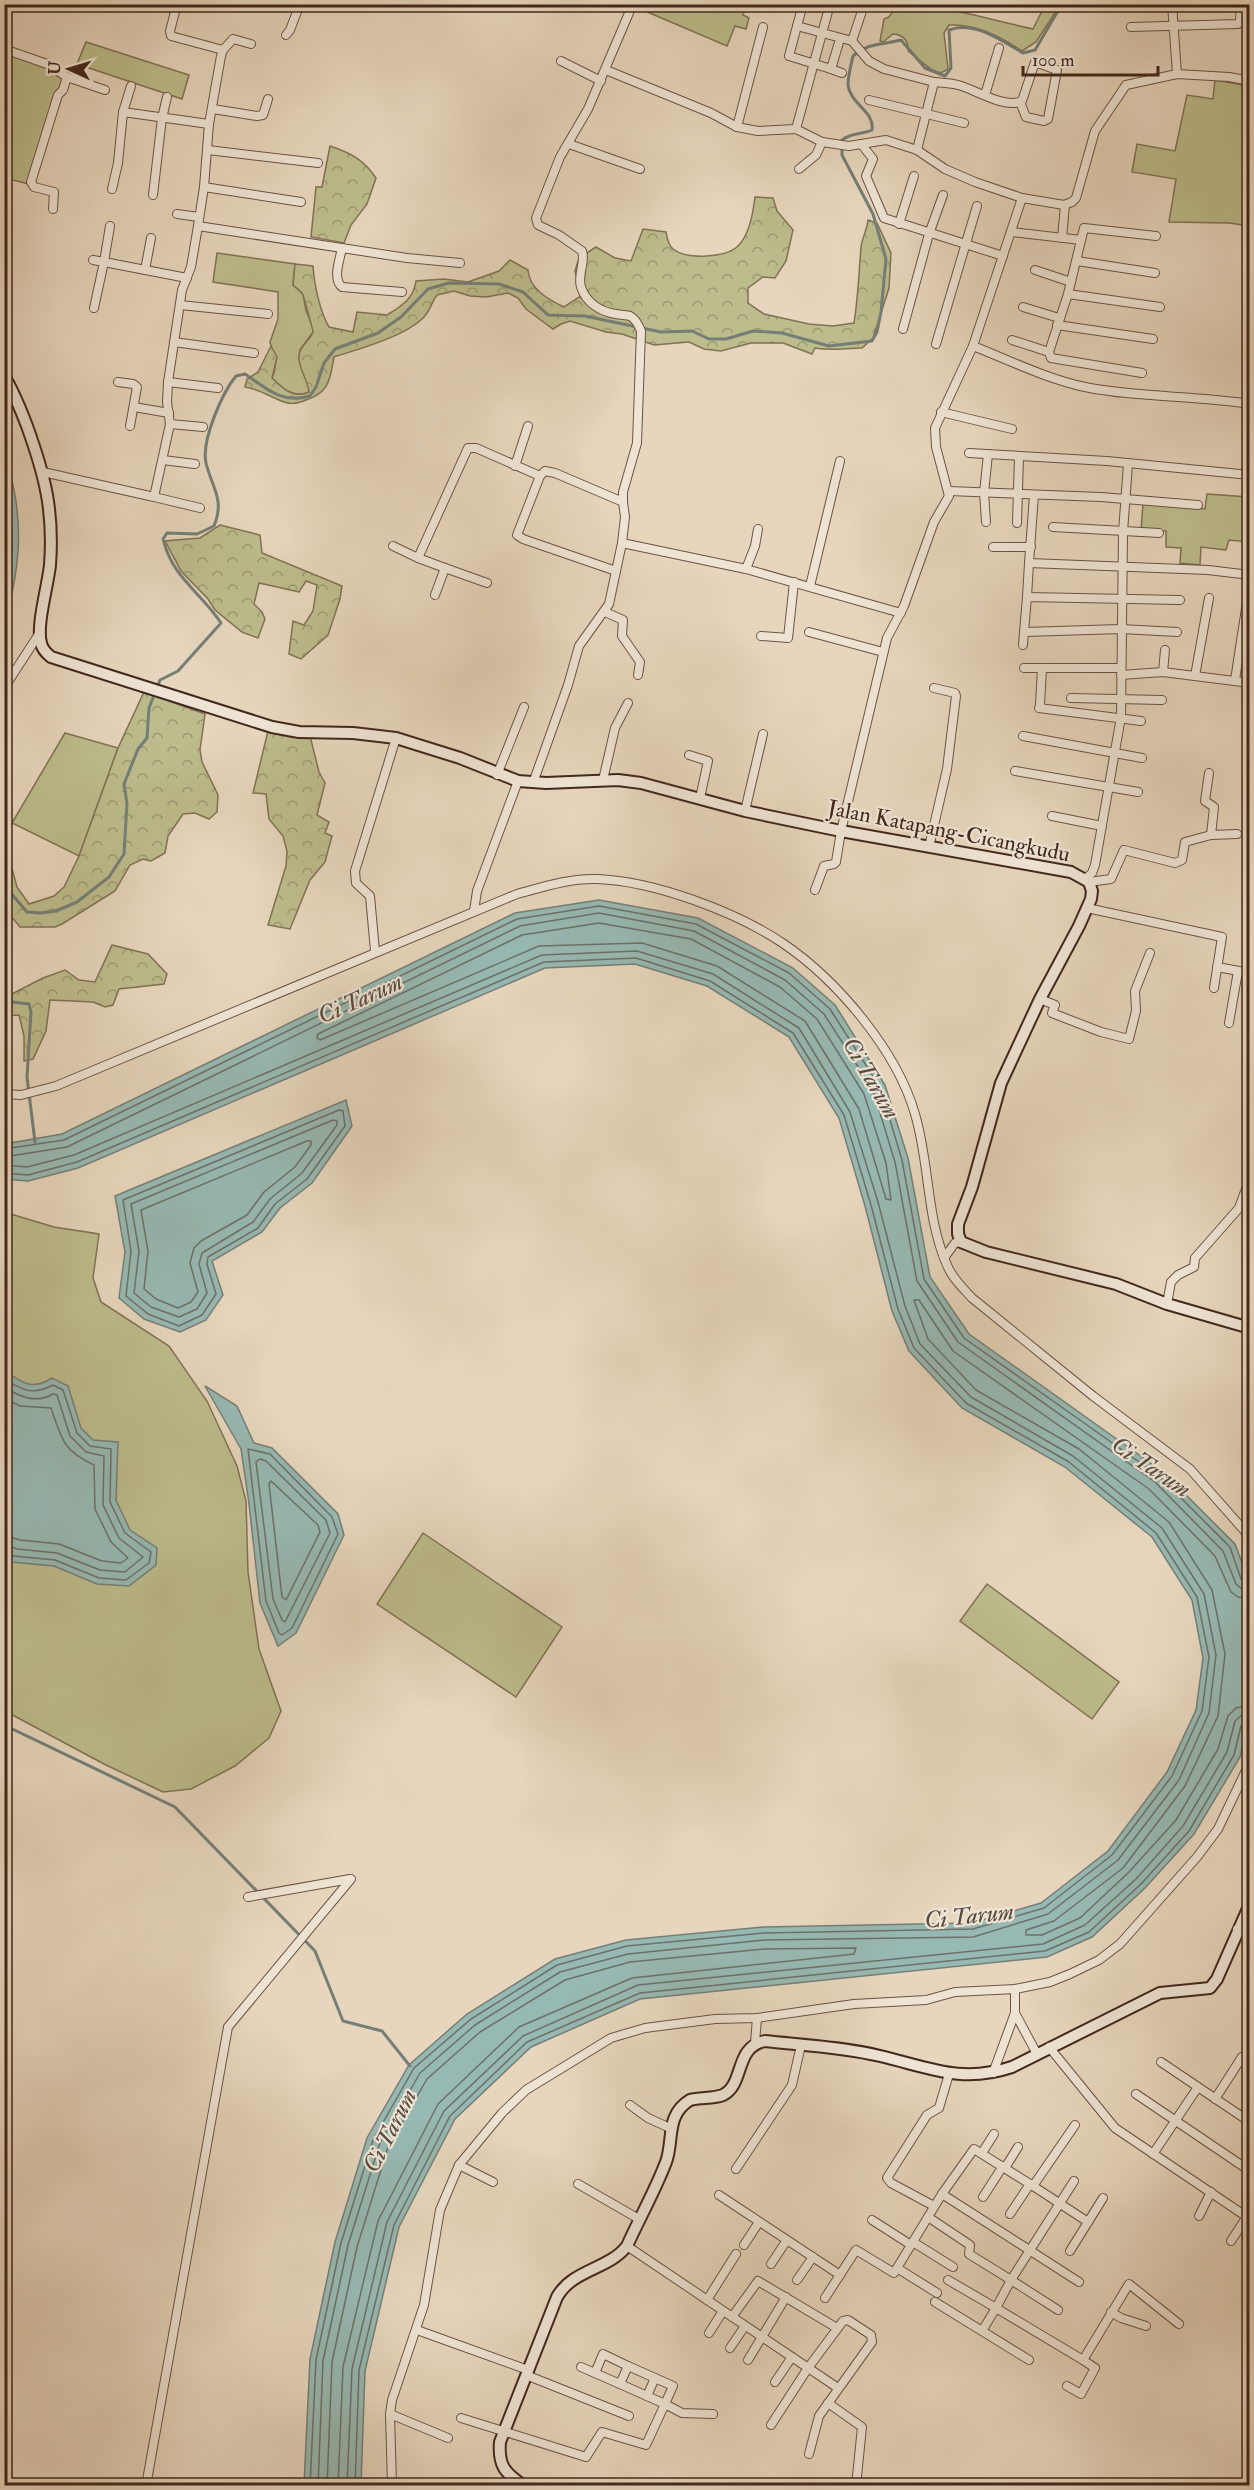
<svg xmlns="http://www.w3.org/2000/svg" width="1254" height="2490" font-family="'IM FELL Double Pica',serif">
<defs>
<pattern id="forest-crowns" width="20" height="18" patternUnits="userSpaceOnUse" patternTransform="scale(1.5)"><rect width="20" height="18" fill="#bdbc8c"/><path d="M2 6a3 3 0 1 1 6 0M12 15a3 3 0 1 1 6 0" fill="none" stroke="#9b9972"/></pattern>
</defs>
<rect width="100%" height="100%" fill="#e7d6bd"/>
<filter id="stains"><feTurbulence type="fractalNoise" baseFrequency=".00333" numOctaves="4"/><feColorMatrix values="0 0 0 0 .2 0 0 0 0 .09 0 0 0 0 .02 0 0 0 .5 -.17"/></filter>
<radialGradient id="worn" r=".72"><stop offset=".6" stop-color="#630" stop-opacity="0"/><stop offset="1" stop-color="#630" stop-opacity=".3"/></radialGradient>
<g fill="#bdbc8c" stroke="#807254" stroke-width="1.5">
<path d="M631 5H746L743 15 749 18 746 29 735 26 727 46Z"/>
<path d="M889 5C943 4 982 18 1033 29L1045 5H1060L1036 42 1022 51C999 36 977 24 949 25L944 33 948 69 941 73 932 70 908 51C909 40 903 35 893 34L883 42 880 41 884 19 889 17 893 11 888 8Z"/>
<path d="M86 42 189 75 182 99 77 64Z"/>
<path d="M5 52 47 66 63 76 33 185 5 178Z"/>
<path d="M1215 80 1249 86V226L1230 223 1169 222 1176 179 1132 172 1137 144 1175 151 1187 95 1213 99Z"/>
<path d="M217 253 295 264 293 285 303 294 306 311 313 327V332L300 350 299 359 309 383V392C294 399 283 389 272 378 279 361 274 357 270 342L278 319V292L213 282Z"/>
<path d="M1207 494 1249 497V542L1229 540 1226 550 1201 547 1200 565 1180 563 1181 548 1166 547V531L1141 530 1143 504 1205 509Z"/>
<path d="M65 733 118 748 79 856 12 823Z"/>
<path d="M4 1212 54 1227 99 1234 93 1278 101 1302 169 1346 207 1401 237 1466 246 1501 248 1572 259 1649 281 1711 269 1738 235 1766 191 1789 163 1792 104 1764 5 1711Z"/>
<path d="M423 1533 562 1627 516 1697 377 1604Z"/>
<path d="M987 1584 1119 1682 1092 1719 960 1621Z"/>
</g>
<g fill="url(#forest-crowns)" stroke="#807254" stroke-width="1.5">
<path d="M330 146C351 153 364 160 376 178L367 204 351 225 344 243 311 237 316 187H322Z"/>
<path d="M755 197 773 198 777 211 793 230 786 261 775 278 763 277 748 288V303L764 314 809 324 833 326 854 323C858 298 859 273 861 247 862 238 867 230 868 220L877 223 891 253 889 288 873 338 862 348C845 348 832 351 815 348L812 354 783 343H751L721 351 704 349 689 342 654 345 622 334 606 332 570 321 561 324 553 329 526 309 518 298 508 293 486 297 470 296 454 291 437 295C431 303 430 312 422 319 403 337 359 349 334 357 330 379 330 392 306 400 296 404 289 405 279 400 267 395 258 389 245 387L247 379 258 372 271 346 277 357 272 378C283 389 294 399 309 392 308 380 298 368 299 356 299 346 310 341 313 332 313 330 304 298 303 295 301 291 296 288 293 285L295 264 313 266C314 284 320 312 329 327L353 332 357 312 387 315C402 306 414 298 416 281L444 279 468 282 499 271 510 260 528 270C529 289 549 300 564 307L581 296 575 271 579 258 596 247 615 258 631 261 643 229 666 232C667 238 668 245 673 249 687 260 727 258 739 245 750 233 753 212 755 197Z"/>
<path d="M220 525 260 535 262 553 342 586 340 599 328 635 301 659 289 654 293 621 304 625 313 611 317 585 306 581 299 592 259 583 254 604 262 612 265 619 258 638 242 632 215 610 208 599 181 571 165 541 200 538Z"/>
<path d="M144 692 205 714 200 750 202 762 218 795 217 812 209 819 195 813 183 814 168 836 165 853 151 861 143 859 130 865 115 891 62 924 55 927H20L5 909 4 857 10 861 17 887 29 904 54 896 64 887 79 856 118 748Z"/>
<path d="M268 731 292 737 310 736 319 772 325 783 317 815 329 822 325 833 332 836 325 862 310 880 290 929 268 925 286 866 287 851 283 836 269 819 266 794 253 793Z"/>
<path d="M112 945 148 954 167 974 164 984 119 989 113 1005 105 1007 93 1002 50 1000 46 1031 33 1059 24 1061V1036L19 1015 5 1016V994L10 995 43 978 65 970 79 980 95 982Z"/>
</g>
<g fill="#97b9b3" stroke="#757f77" stroke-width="1.5">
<path d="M5 456C24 513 22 563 5 620Z"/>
<path d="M599 900 698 918 793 968 835 1005 885 1085 908 1158 930 1277 969 1334 1163 1472 1235 1544 1250 1584V1717L1240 1757 1194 1834 1145 1888 1092 1937 1047 1957 640 1999 531 2047 455 2119 399 2227 365 2371 361 2485H304L310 2359 335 2242 367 2138 409 2065 467 2014 555 1959 626 1940 763 1927 972 1923 1041 1903 1108 1851 1167 1772 1196 1710 1203 1658 1192 1600 1152 1537 1065 1467 962 1408 909 1351 892 1311 865 1206 839 1118 789 1037 707 986 635 964 545 968 78 1168 28 1181 5 1179V1144L62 1134 515 913Z"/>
<path d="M346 1100 352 1126 312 1183 280 1208 262 1232 212 1261 223 1295 206 1320 180 1332 144 1319 119 1298 125 1252 115 1196Z"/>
<path d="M5 1371C23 1383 32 1391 52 1378L68 1386 81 1428 93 1440 118 1442 116 1500 130 1530 157 1548 156 1565 129 1586 97 1584 54 1566 11 1562 5 1556Z"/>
<path d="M205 1386 237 1406 254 1443 272 1448 338 1514 344 1535 296 1633 278 1646 260 1603 249 1504 241 1449Z"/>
</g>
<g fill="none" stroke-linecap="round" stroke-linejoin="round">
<g stroke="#6c7068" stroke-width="1.5">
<path d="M4 479C14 520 16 557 4 598"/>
<path d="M599 923 691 939 780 987 817 1019 864 1094 886 1163 891 1200 886 1199 859 1109 805 1021 717 966 642 943 539 946 320 1040 317 1038 318 1034 522 935Z"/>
<path d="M339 1110 343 1111 345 1126 307 1179 275 1204 258 1228 208 1257 207 1264 216 1294 202 1315 179 1326 148 1314 126 1296 131 1251 123 1200Z"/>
<path d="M333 1120 337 1121V1125L302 1173 270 1199 253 1222 202 1253 199 1264 207 1293 197 1309 179 1317 151 1307 134 1293 139 1251 131 1204Z"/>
<path d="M307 1141H311V1145L295 1167 264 1192 247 1215 201 1241 194 1248 190 1263 198 1292 191 1302 178 1308 156 1299 144 1289 148 1251 141 1210Z"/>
<path d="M4 1149 64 1140 517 919 599 906 696 924 789 973 830 1009 880 1087 902 1160 924 1279 964 1338 1159 1476 1230 1547 1241 1579 1250 1582"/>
<path d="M4 1157 67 1147 520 926 599 913 694 931 785 980 824 1014 873 1090 895 1162 917 1281 958 1342 1155 1482 1223 1551 1236 1584 1242 1589 1250 1590"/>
<path d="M4 1165 27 1167 74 1155 542 955 637 951 713 974 799 1028 850 1112 878 1202 905 1306 920 1344 971 1397 1073 1456 1162 1528 1204 1594 1216 1655 1209 1713 1179 1780 1118 1860 1048 1914 973 1937 764 1940 628 1954 560 1972 475 2025 420 2073 380 2143 348 2245 323 2361 318 2486"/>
<path d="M4 1173 28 1175 77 1162 544 962 636 958 710 981 793 1033 844 1115 871 1205 898 1309 914 1348 966 1403 1069 1462 1156 1533 1197 1597 1209 1657 1202 1711 1172 1776 1112 1855 1044 1908 973 1929 764 1933 627 1946 557 1965 471 2019 414 2068 373 2140 341 2243 316 2360 310 2486"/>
<path d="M4 1379C23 1390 32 1396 53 1385L63 1390 77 1433 90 1446 111 1449 110 1502 125 1533 151 1552 149 1563 126 1580 99 1578 55 1560 14 1556 4 1552"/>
<path d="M4 1387C20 1397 36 1404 53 1394L57 1395 70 1436 86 1452 104 1456 103 1505 119 1538 143 1557 125 1572 100 1570 57 1553 17 1549 4 1544"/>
<path d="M4 1398 20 1406 51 1408C62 1439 62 1450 94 1465L95 1509 111 1542 128 1558 121 1563 102 1561 59 1544 20 1540 4 1535"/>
<path d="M248 1449 270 1454 332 1517 338 1534 292 1628 282 1635 279 1633 266 1601Z"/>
<path d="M260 1459 266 1461 326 1520 330 1533 285 1622 282 1620 273 1599 256 1462Z"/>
<path d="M271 1481 318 1525 320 1532 286 1600 282 1597 269 1484Z"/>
<path d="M1250 1599 1238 1597 1231 1592 1215 1556 1149 1489 953 1351 919 1300H914L928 1339 976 1390 1079 1449 1169 1522 1212 1590 1225 1654 1218 1716 1185 1786 1123 1868 1054 1921 1026 1930V1935H1042L1080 1918 1129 1872 1176 1820 1218 1749 1228 1716 1236 1708 1250 1705"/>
<path d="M327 2486 332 2362 357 2247 388 2147 427 2079 480 2032 565 1980 630 1962 765 1949 856 1948 854 1954 632 1978 519 2027 438 2104 378 2221 343 2367 338 2486"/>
<path d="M347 2486 352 2369 387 2222 444 2111 523 2036 638 1985 1043 1944 1085 1925 1136 1879 1183 1826 1227 1752 1235 1721 1242 1715 1250 1714"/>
<path d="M355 2486 359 2370 394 2225 450 2116 527 2042 640 1993 1045 1951 1089 1932 1141 1884 1189 1831 1234 1755 1241 1726 1250 1722"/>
</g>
<g stroke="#757f77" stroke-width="3">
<path d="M4 885 27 912 40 913 56 911 77 902 109 877 124 854 127 804 124 784 138 749 147 738 149 708 160 680 178 671 221 623C200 591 173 579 163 539L167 533 197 534 214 526C225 499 212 488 206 463 201 441 222 393 236 376L245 374C267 389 282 404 310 396L316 387 324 363 335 349 378 333 401 317 428 289 449 283 499 284 523 292 548 315 585 316 661 332 692 331 709 339H726L753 331 782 333 829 346 872 341 877 332 881 312 886 259 873 214 842 155V140C852 132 861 135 872 130 875 111 850 104 848 85 848 76 851 65 853 56 872 41 879 46 901 40L925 68 945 76 951 68 949 30C974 20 1002 41 1023 53L1035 50 1062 4"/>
<path d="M4 1001 29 1004 31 1012 27 1077 35 1142"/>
<path d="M4 1725 175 1807 315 1951 343 2021 382 2031 410 2066"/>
</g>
<g stroke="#6b5344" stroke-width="10">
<g id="street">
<path d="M177 4 170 31 171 36 223 50"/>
<path d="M803 4 789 56 831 69 840 39"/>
<path d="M963 4H967"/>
<path d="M1172 4 1177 74"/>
<path d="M1025 7 1026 4"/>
<path d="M797 26 852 41 869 61 884 69 934 82 917 150"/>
<path d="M1131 27 1238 24 1240 21 1241 4"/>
<path d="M286 35 290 30 300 4"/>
<path d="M852 41 863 8"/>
<path d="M4 49 47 64 67 77 63 90 58 95 31 182 34 187 54 192 53 209"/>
<path d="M561 61 601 81"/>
<path d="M831 69 842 73"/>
<path d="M606 70 711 113 737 127 758 131 796 129 822 142 849 146 886 140 917 150 945 169 975 182 1022 198 1064 205 1072 202 1076 198 1095 131 1126 85 1177 74 1229 77 1250 81"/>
<path d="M67 77 105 90"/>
<path d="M934 82C942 83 951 83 958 85 977 90 1004 109 1022 101L1035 62 1057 70 1048 119 1044 121 1026 117 1020 102"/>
<path d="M985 95 999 48"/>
<path d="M869 100 964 123"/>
<path d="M213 109 257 116 263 115 268 99"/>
<path d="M123 112 131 86"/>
<path d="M737 127 763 27"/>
<path d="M796 129 830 4"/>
<path d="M569 144 640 169"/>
<path d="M862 145 873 159 866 176 884 218 1003 256"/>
<path d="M208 150 318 163"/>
<path d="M799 169 816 155 822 142"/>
<path d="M204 187 301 202"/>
<path d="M112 189 118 163 123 112 209 124"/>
<path d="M153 195 162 118 167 97"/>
<path d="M177 214 199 217"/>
<path d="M899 224 914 176"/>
<path d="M110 226 104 262 187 278"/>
<path d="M198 226 407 258 460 263"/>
<path d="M1011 232 1081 240"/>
<path d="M1062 238 1065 205"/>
<path d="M342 248C340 259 332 279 342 287L402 292"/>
<path d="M93 260 104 262 94 308"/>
<path d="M1077 261 1155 273"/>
<path d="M145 270 151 238"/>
<path d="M1035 270 1071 282"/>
<path d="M1068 294 1160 307"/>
<path d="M180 305 268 314"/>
<path d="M1023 307 1059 318"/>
<path d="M1057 325 1153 339"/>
<path d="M903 329 929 234 943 195"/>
<path d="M1012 340 1049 352 1051 358 1142 373"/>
<path d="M174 342 254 353"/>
<path d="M936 344 977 206"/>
<path d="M973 346C1009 360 1047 379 1085 387 1139 398 1195 395 1250 404"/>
<path d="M1049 352 1068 294 1084 228 1156 236"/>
<path d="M118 382 133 384 137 387 130 426"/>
<path d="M168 382 218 388"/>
<path d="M134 407 169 413"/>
<path d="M941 412 1012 429"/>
<path d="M170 424 203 427"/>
<path d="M969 453 1107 461 1250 475"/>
<path d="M163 460 195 464"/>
<path d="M515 466 528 426"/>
<path d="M43 472 154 497 170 424 167 402 168 382 182 290 191 267 198 226 204 187 209 124 221 56 223 50 233 39 251 44"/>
<path d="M949 491 1101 497 1198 505"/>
<path d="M154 497 200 508"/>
<path d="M986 522 984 493 988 454"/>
<path d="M1017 523 1019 457"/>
<path d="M1053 527 1159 533"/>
<path d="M622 543 746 569 901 613"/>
<path d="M393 546 418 558 468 448H476L540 476"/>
<path d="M993 547H1031"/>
<path d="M418 558 445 568 435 595"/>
<path d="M1029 563 1034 495"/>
<path d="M445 568 487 583"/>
<path d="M746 569 755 546 758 529"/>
<path d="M616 571 523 539 517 535 540 476 545 471 555 473 623 502V492L637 443 641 331C639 326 636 319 630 316 627 315 621 315 616 314 601 312 586 303 581 287 577 274 586 263 582 251L559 235 538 225 536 218 560 157 588 109 629 13 628 4"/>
<path d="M810 586 840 461"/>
<path d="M1027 597 1029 563 1208 570 1250 575"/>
<path d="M605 612 623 620 622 636 640 662 638 675"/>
<path d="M809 632 883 652"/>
<path d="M1024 632 1027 597 1180 600"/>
<path d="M761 636 788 638 794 582"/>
<path d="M1023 645 1024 632 1121 629 1177 632"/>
<path d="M1024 668H1121"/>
<path d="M1163 672 1165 650"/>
<path d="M1121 675 1163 672 1250 683"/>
<path d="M1195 676 1209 598"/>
<path d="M1235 680 1247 602"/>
<path d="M4 688 39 634"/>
<path d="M1071 698 1162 700"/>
<path d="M1040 704 1042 668"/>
<path d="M1039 708 1141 721"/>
<path d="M1023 736 1142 758"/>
<path d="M689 755 708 761 700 798"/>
<path d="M1015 771 1138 792"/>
<path d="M1209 773 1205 801 1214 807 1211 835"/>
<path d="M497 775 524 707"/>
<path d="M603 780 615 728 628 703"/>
<path d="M533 783 568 685 579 646 609 604 622 543 625 517 623 502"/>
<path d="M745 811 763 734"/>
<path d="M1052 816 1102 826"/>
<path d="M929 847 947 769 956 696 955 693 934 688"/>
<path d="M1085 879 1092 873 1095 865 1121 717 1123 532 1128 464"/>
<path d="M1089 882 1111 879 1124 850 1175 863 1182 860 1185 842 1211 835 1237 834"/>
<path d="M815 890 824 866 834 864 836 862 841 831 887 638 904 606 934 522 949 496 936 447 935 428 973 346 1022 198"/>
<path d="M1087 908 1222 937 1214 988"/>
<path d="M474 911 477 891 518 781"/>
<path d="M375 951 370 896 356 883 355 871 396 738"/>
<path d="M1217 967 1250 973"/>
<path d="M1040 999 1055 1005 1052 1013 1101 1032 1129 1039 1136 1011 1135 991 1150 953"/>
<path d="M1229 1023 1238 971"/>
<path d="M4 1094 21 1095 56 1086 517 894C543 887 570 878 597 879 654 881 737 912 784 944 838 981 897 1051 915 1114 930 1164 926 1218 947 1265 952 1278 963 1288 972 1298L1093 1396 1190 1469 1250 1537"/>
<path d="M944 1258 955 1243 961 1242"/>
<path d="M1167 1304 1171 1282 1178 1275 1194 1267 1195 1258 1239 1208 1250 1178"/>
<path d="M248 1897 350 1879"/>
<path d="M1237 1929 1250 1934"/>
<path d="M1015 2013 1037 2054"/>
<path d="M755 2043 757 2018"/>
<path d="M1049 2047 1115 2128 1250 2219"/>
<path d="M993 2073 1015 2013V1989"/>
<path d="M1198 2087 1250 2122"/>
<path d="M1136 2094 1250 2171"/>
<path d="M1215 2099 1242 2057"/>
<path d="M630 2105 648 2118 670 2128"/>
<path d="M982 2153 994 2134"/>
<path d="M1153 2154 1198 2087 1161 2062"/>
<path d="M459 2165 493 2182"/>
<path d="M1005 2168 1018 2147"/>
<path d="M736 2169 792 2085 801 2045"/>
<path d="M1074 2181 1011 2280 969 2254 970 2245 928 2217 942 2194 1079 2282"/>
<path d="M578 2184 639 2219"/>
<path d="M1033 2186 1075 2125"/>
<path d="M942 2194 974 2149 1030 2184"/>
<path d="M719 2195 840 2275"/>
<path d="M983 2197 1003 2166"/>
<path d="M934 2206 891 2183 887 2178 927 2115 939 2108 949 2074"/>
<path d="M1010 2214 1030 2184 1088 2222"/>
<path d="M1199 2216 1211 2192"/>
<path d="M872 2220 911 2245"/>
<path d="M1231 2241 1248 2215"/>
<path d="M913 2242 953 2267"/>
<path d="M744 2245 759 2222"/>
<path d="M627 2246 838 2388"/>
<path d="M1070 2251 1103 2198"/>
<path d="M771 2264 787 2240"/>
<path d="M897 2268 937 2293"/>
<path d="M797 2280 813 2257"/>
<path d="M948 2280 996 2308 982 2331"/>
<path d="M825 2298 856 2250 894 2273 928 2217"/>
<path d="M707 2300 736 2254"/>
<path d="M935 2302 1029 2360"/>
<path d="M1058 2310 1011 2280 996 2308 1083 2360 1129 2284 1179 2324"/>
<path d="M1111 2312 1121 2318 1146 2326"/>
<path d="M732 2317 758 2281 837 2328"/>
<path d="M417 2330 528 2370"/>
<path d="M709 2333 723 2311"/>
<path d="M730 2348 745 2326"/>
<path d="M748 2360 786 2297"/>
<path d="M628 2366 673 2386 665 2404 620 2384Z"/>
<path d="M581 2367 620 2384"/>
<path d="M595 2373 603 2354 628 2366"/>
<path d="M526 2375 629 2416"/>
<path d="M775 2382 792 2357"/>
<path d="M1067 2386 1081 2394 1095 2368 1083 2360"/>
<path d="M647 2396 655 2378"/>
<path d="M828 2403 862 2427 856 2486"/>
<path d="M390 2414 448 2438"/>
<path d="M461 2418 586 2457 602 2432 646 2445 665 2404 682 2413 713 2414"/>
<path d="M771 2425 808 2368 843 2321 848 2320 871 2335 872 2342 819 2416 809 2454"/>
<path d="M146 2486 228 2027 351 1879"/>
<path d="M392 2486 390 2414 392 2400 424 2305 440 2210 459 2165 502 2113 526 2090 611 2038 645 2028 715 2019 757 2018 854 2004 926 2000 955 1992 1015 1989 1050 1982 1070 1974 1099 1960 1120 1944 1197 1857 1218 1829 1250 1762"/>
</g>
</g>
<g stroke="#42271c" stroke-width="14">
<g id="secondary">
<path d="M4 376C14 392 20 408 27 426 45 476 54 511 50 565 48 585 36 626 41 643 42 649 46 653 51 657L272 727 299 732 353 733 396 738 460 758 518 781 546 783 618 780 641 783 745 811 841 831 1071 872 1089 882 1092 891 1091 899 1079 926 1040 999 1001 1083 972 1187 958 1224V1234L961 1242 986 1252 1116 1284 1167 1304 1250 1328"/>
<path d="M524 2486C505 2473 498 2466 500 2442L557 2297C573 2269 608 2270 627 2246 639 2219 655 2191 666 2162 674 2141 665 2115 690 2100 700 2097 713 2099 723 2095 745 2084 734 2047 765 2041 802 2045 843 2047 880 2056 928 2067 961 2084 1012 2067L1160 1993 1210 1988 1217 1979 1250 1904"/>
</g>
</g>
<use href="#street" stroke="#efe4d4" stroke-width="8"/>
<use href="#secondary" stroke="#efe4d4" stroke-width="10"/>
</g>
<g text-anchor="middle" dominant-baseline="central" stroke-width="4.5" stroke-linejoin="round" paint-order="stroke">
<g font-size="22" fill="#42271c" stroke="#efe4d4">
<text transform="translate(949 831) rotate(11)">Jalan Katapang-Cicangkudu</text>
</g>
<g font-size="24" font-style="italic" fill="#574c42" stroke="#efe4d4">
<text transform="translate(360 999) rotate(-24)">Ci Tarum</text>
<text transform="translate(871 1078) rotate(60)">Ci Tarum</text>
<text transform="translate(1151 1467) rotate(34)">Ci Tarum</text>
<text transform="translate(969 1916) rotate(-6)">Ci Tarum</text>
<text transform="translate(390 2131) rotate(-63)">Ci Tarum</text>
</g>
</g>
<rect width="1254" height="2490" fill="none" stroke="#e7d6bd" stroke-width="24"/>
<rect x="6" y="6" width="1242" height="2478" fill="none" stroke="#42271c" stroke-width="3"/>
<rect x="12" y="12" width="1230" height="2466" fill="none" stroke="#42271c" stroke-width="1.5"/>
<g transform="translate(69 69) rotate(274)" stroke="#efe4d4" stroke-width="4.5" paint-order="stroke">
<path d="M0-4.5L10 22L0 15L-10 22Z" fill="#42271c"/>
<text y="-9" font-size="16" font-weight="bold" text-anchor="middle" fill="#42271c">U</text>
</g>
<path d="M1023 66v9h135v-9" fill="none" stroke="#42271c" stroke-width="3"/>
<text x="1032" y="66" font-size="18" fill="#42271c" stroke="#efe4d4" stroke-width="4.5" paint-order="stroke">100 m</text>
<rect width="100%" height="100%" filter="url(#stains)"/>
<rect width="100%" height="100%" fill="url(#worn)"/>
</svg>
